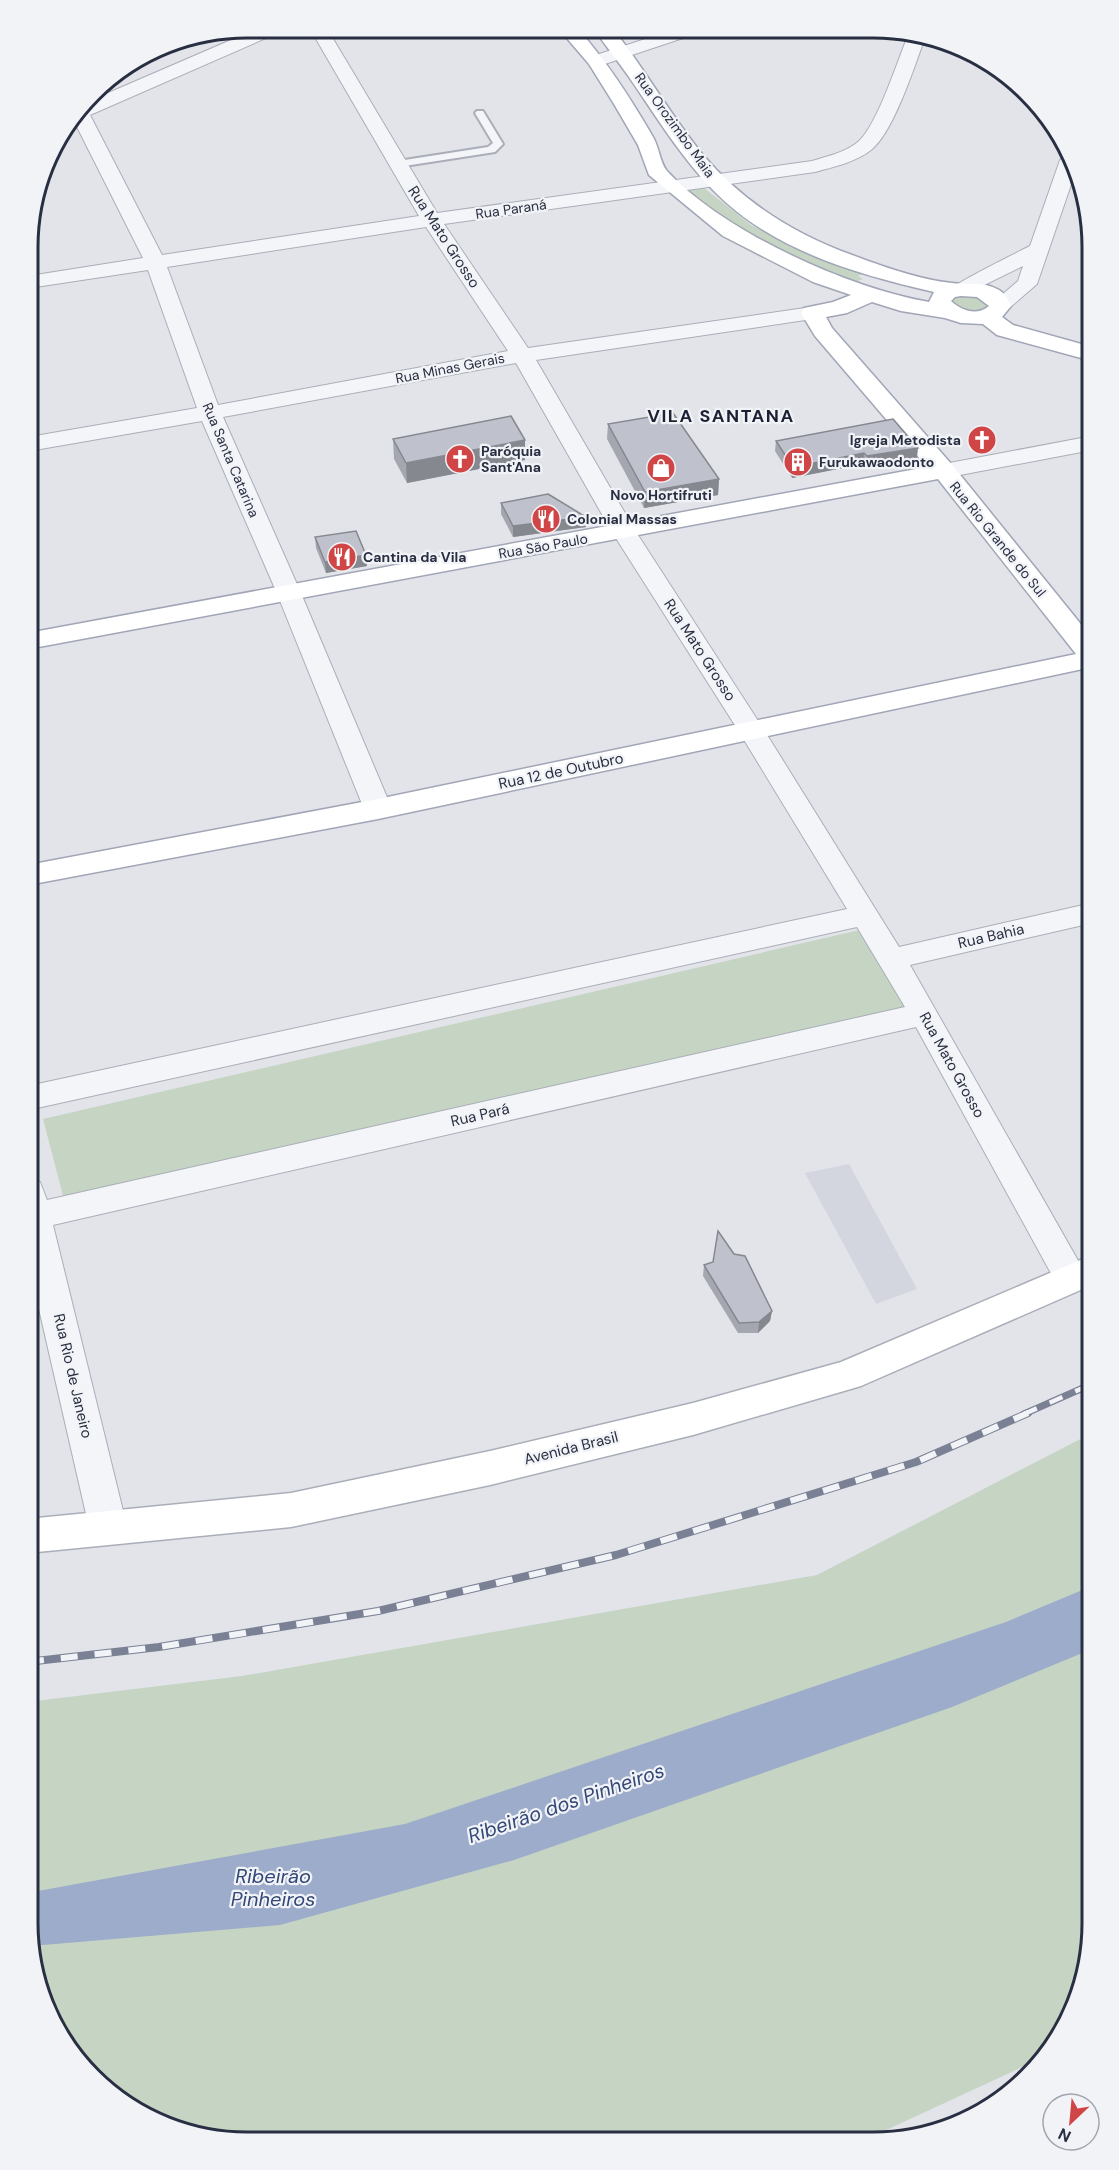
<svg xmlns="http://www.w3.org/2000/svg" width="1119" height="2170" font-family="'DM Sans',sans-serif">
<rect width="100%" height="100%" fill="#e2e4ea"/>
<path fill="#d4d6df" d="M849 1164 917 1289 876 1304 805 1173Z"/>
<g fill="#c5d4c3">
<path d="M698 187 704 188 751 225 821 258 858 271 862 274 858 276 863 279 855 282 777 250 736 228 689 191Z"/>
<path d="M972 293 990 305C978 319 963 310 950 302L954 296Z"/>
<path d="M864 929 916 1014 65 1203 43 1119Z"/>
<path d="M1092 1433V1938L1075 2007 1048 2055 858 2143 217 2141 162 2126 102 2089 64 2045 39 1994 27 1924V1702L242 1676 817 1575Z"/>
</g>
<path fill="#9cacca" d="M1092 1586V1649L952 1707 514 1860 280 1925 31 1946 27 1924V1893L405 1824 1006 1622Z"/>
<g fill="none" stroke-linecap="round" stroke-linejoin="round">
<g stroke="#aaaeb8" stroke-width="4">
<path id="service" d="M477 111H483L503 144 495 152 398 167 393 164 398 161 488 147 493 143 475 113Z"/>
</g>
<g stroke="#aaaeb8" stroke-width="2">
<g id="minor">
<path d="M261 27H285L282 31 90 115 162 255 419 216 309 27H326L437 213 812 161C828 156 847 152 859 141 879 122 898 58 910 31L926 35C915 64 894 132 871 150 856 162 833 167 815 172L444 224 528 348 812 307 820 308 823 313 820 318 812 319 536 360 636 532 764 730 899 947 1092 903V923L910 965 1088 1278 1083 1288 1071 1292 1059 1288 916 1027 53 1225 127 1527 121 1539 108 1543 95 1539 89 1527 28 1261V1178L40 1182 47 1200 905 1007 857 927 28 1110V1086L847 909 738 730 612 532 516 363 223 417 300 591 392 809 388 815 378 818 368 815 364 809 276 591 202 421 29 451V437L197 408 148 270 29 288V276L143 258 73 119 85 103ZM426 227 508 351 218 405 167 267Z"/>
<path d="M673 30H698L695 34 602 65H590L587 61 590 57Z"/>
<path d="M1066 155 1076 170 1037 284 1007 310 1000 312 993 310 989 306 1018 281 1023 266 968 293 961 295 954 293 951 289C954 284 1018 252 1030 246L1060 160Z"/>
<path d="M1092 436V450L944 478 936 476 932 471 936 466 944 464Z"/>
</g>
</g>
<g stroke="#aaaeb8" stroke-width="3">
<path id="secondary" d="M1092 1255V1285L861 1386 693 1435 490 1485 291 1527 27 1553V1519L291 1493 490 1451 693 1403 841 1362Z"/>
</g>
<g stroke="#a1a6b6" stroke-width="3">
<path id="primary" d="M559 29H578C608 63 631 99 653 137 659 147 660 163 667 171 724 232 848 288 929 302L934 292C856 274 771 250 713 190 680 156 656 116 629 77 618 61 605 45 594 29H613C645 69 670 115 703 155 743 202 794 234 852 255 881 266 921 280 952 283 967 285 982 281 997 289 1004 292 1008 299 1011 306L1002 317 1013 325 1092 347V361L997 335 983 324 961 323 945 318 901 311 872 302 847 313 826 317 832 328 953 466 1092 638V667L378 819 28 885V865L378 799 1076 654 938 479 28 649V633L927 467 815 336 801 313 804 308 833 302 851 295 813 282 723 236 649 175 638 145 614 104 589 64ZM961 296 977 297 989 306C977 316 962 311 951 301L955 297Z"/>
</g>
<use href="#service" fill="#f4f5f8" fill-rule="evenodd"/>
<use href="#minor" fill="#f4f5f8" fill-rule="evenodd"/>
<use href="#secondary" fill="#fff" fill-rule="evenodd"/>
<use href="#primary" fill="#fff" fill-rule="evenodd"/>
<g stroke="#7b8194" stroke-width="7">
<path id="rail-far1" d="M1024 1414 1092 1384"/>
</g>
<g stroke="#7b8194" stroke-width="8">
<path id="rail" d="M27 1662 159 1647 378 1611 616 1555 916 1462 1028 1413"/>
</g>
<use href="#rail-far1" stroke="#f1f3f7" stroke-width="4.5" stroke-dasharray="14" stroke-linecap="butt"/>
<use href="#rail" stroke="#f1f3f7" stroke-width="6" stroke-dasharray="17" stroke-linecap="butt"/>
</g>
<g fill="#a4a7b0">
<path d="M608 424 719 479 718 495 644 508 607 439Z"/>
<path d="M393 439 525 440V460L407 483 394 459Z"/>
<path d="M776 441 917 458 865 467 863 464 792 478 775 451Z"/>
<path d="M501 503 586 527 513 537 501 514Z"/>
<path d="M315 537 367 566 326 573 316 548Z"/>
<path d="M704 1265 772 1311 770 1321 758 1333H738L703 1276Z"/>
</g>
<g fill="#868890">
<path d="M525 440V460L407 483 406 463Z"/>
<path d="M918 448 917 458 865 467 867 456Z"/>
<path d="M864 453 863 464 792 478 793 467Z"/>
<path d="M719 479 718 495 644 508 645 492Z"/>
<path d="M586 517V527L513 537V526Z"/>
<path d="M366 555 367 566 326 573 325 562Z"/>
<path d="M772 1311 770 1321 758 1333 759 1322Z"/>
</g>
<g fill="#bfc2cd" stroke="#868890" stroke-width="1.5">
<path d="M673 413 719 479 645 492 608 424Z"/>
<path d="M511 416 525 440 406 463 393 439Z"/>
<path d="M893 419 918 448 867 456 864 453 793 467 776 441Z"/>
<path d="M548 494 586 517 513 526 501 503Z"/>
<path d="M356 531 366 555 325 562 315 537Z"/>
<path d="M718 1231 734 1254 745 1256 772 1311 759 1322 739 1323 704 1265 713 1262Z"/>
</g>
<defs>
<g id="church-disc" transform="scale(1.5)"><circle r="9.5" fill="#d04647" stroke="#f1f3f7"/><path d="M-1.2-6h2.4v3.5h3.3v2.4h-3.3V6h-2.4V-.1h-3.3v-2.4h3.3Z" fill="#fff"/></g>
<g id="building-disc" transform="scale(1.5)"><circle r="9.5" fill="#d04647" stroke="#f1f3f7"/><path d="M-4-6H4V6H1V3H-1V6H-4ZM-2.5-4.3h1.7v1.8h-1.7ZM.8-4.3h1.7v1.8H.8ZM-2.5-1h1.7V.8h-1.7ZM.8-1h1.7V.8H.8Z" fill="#fff"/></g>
<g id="shop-disc" transform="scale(1.5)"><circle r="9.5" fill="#d04647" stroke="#f1f3f7"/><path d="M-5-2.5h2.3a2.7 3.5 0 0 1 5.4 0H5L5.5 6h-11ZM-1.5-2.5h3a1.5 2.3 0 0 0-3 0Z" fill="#fff"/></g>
<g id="restaurant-disc" transform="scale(1.5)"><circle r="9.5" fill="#d04647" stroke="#f1f3f7"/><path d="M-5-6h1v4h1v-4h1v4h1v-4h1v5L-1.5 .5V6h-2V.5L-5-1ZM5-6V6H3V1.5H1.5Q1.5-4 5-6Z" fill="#fff"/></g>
</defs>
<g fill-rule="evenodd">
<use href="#church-disc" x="982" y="440"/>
<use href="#church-disc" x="460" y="459"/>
<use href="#building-disc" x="798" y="462"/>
<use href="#shop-disc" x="661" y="468"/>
<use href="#restaurant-disc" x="546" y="519"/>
<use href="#restaurant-disc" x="342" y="557"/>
</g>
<g text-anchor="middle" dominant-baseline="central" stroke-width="4.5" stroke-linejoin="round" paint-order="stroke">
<g font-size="14" fill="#292f42" stroke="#f1f3f7">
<text transform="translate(675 125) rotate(54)">Rua Orozimbo Maia</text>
<text transform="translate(511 209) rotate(-8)">Rua Paraná</text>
<text transform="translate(450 368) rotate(-11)">Rua Minas Gerais</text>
<text transform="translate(231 460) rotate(67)">Rua Santa Catarina</text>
<text transform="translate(998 539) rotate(51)">Rua Rio Grande do Sul</text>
<text transform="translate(543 546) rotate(-10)">Rua São Paulo</text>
</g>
<g font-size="14" font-weight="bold" fill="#292f42" stroke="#f1f3f7" text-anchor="start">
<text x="961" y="440" text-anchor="end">Igreja Metodista</text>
<text x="481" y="451">Paróquia<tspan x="481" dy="16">Sant'Ana</tspan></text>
<text x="819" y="462">Furukawaodonto</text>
<text x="661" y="495" text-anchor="middle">Novo Hortifruti</text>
<text x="567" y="519">Colonial Massas</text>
<text x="363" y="557">Cantina da Vila</text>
</g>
<g font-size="15" fill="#292f42" stroke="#f1f3f7">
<text transform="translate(444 237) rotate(57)">Rua Mato Grosso</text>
<text transform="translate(700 650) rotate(57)">Rua Mato Grosso</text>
<text transform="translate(561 771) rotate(-12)">Rua 12 de Outubro</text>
<text transform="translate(991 936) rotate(-13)">Rua Bahia</text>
<text transform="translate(952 1065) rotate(61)">Rua Mato Grosso</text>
<text transform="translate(480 1115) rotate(-13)">Rua Pará</text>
<text transform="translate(73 1376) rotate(77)">Rua Rio de Janeiro</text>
<text transform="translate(571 1448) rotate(-14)">Avenida Brasil</text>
</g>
<g font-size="18" font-weight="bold" letter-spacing="1.5" fill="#1c2033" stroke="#f1f3f7">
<text x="721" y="416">VILA SANTANA</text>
</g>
<g font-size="20" font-style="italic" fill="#334877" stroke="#f1f3f7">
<text transform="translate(566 1803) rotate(-19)">Ribeirão dos Pinheiros</text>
<text x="273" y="1876">Ribeirão<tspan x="273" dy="23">Pinheiros</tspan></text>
</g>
</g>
<path d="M0 0H1119V2170H0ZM247 38H873A209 209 0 0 1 1082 247V1923A209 209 0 0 1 873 2132H247A209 209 0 0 1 38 1923V247A209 209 0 0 1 247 38Z" fill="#f1f3f7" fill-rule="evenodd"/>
<path fill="none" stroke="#292f42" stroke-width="3" d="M247 38H873A209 209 0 0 1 1082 247V1923A209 209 0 0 1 873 2132H247A209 209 0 0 1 38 1923V247A209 209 0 0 1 247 38Z"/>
<g transform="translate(1071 2122) rotate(206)"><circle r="28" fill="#f1f3f7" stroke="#a1a5af" stroke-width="1.5"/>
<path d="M0-4.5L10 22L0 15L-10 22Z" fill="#d04647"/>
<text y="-9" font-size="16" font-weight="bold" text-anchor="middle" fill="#292f42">N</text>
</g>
</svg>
